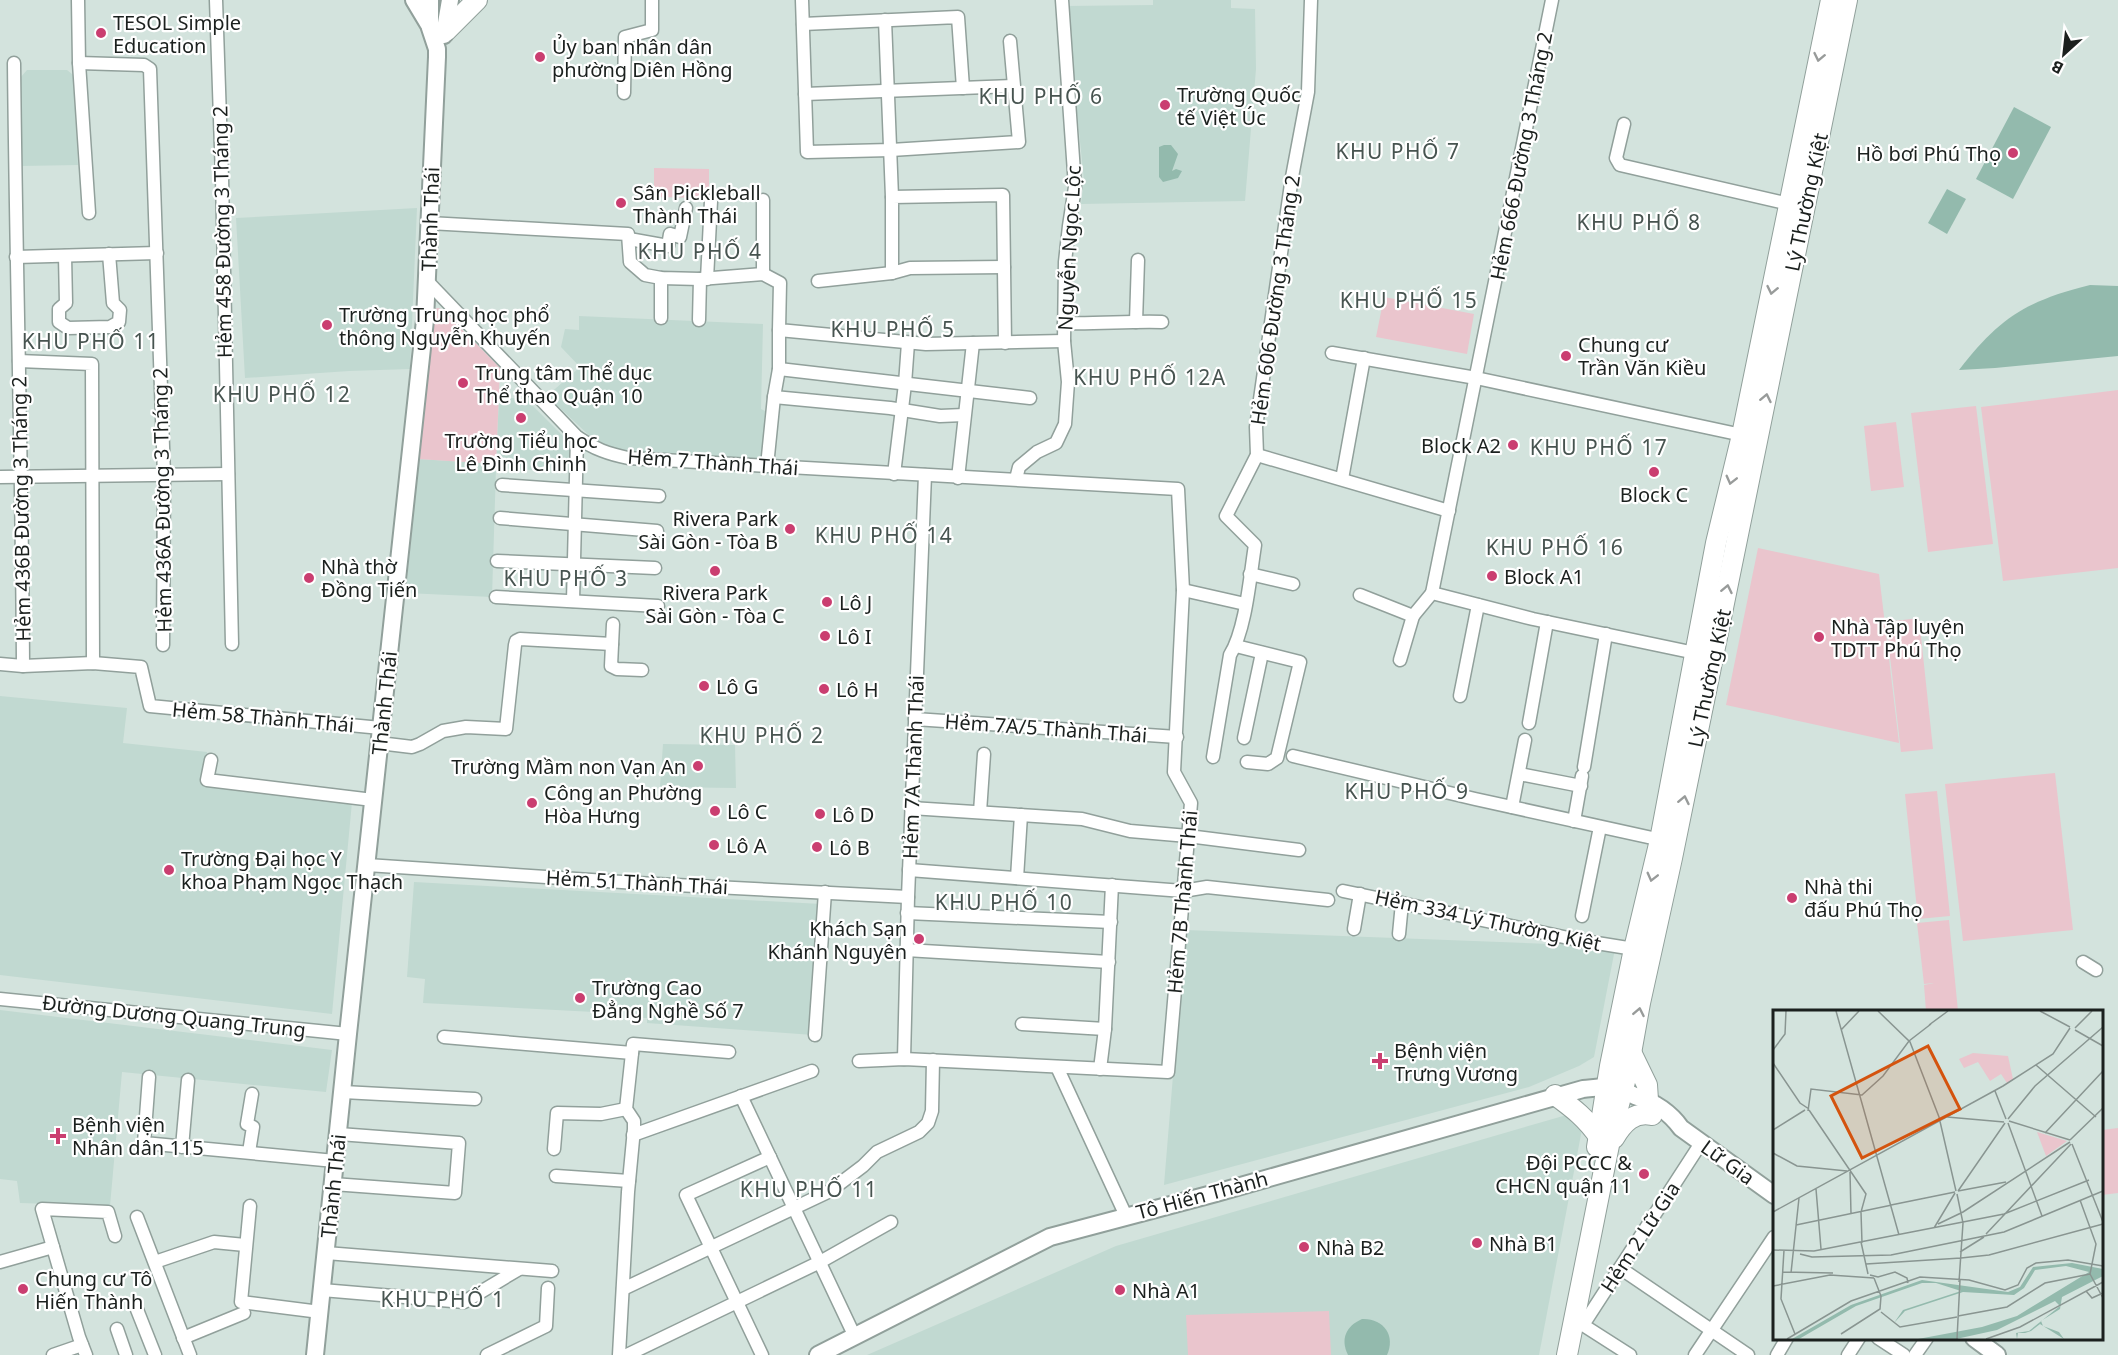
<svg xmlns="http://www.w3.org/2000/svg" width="2118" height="1355" font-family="'Noto Sans',sans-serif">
<rect width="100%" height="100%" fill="#d3e3dd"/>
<g fill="#c1d9d1">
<path d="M1153 0H1231V8L1255 9 1256 69 1245 201 1081 204 1084 180 1066 6 1153 5Z"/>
<path d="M27 70H67L73 75 78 165 21 166V77Z"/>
<path d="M417 208 410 369 349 371 245 378 236 218Z"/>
<path d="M579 316 763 324 761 409 765 411 763 460 623 452 593 439 547 396 580 367 561 347 565 329 579 330Z"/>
<path d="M499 397 526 399 563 436 573 442 572 472 496 468 492 597 406 593 418 459 496 464Z"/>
<path d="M0 696 127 708 123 743 207 752 203 782 352 802 332 1014 0 975Z"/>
<path d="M663 744 735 745 736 788 660 787Z"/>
<path d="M414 882 821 904 813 1035 647 1023V1018H613V1013L423 1003 425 979 407 977Z"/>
<path d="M1185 930 1550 944 1552 937 1615 949 1594 1057 1579 1066 1529 1087 1164 1185Z"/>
<path d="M0 1010 332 1050 326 1092 122 1072 110 1206 20 1203 17 1181 0 1179Z"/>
<path d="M1570 1114 1583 1124 1539 1355H867L1116 1246Z"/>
</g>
<g fill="#eac5cd">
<path d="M654 168 709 169V198L654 197Z"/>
<path d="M1384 297 1474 314 1467 354 1376 337Z"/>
<path d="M438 308 442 309 500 368 496 464 418 459 432 314 434 309Z"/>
<path d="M2118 390V568L2003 581 1981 407Z"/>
<path d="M1976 406 1993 544 1928 552 1911 413Z"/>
<path d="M1896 422 1904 487 1871 491 1864 426Z"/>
<path d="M1758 548 1879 574 1899 743 1726 705Z"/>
<path d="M1919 618 1933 749 1901 752 1886 622Z"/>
<path d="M2055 773 2073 930 1963 941 1945 784Z"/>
<path d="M1937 791 1950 916 1918 919 1905 794Z"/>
<path d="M1949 920 1958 1011H1926L1924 985 1934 983 1924 984 1917 923Z"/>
<path d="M2118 1128V1193L2102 1195V1130Z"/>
<path d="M1329 1311 1331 1355H1188L1186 1315Z"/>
</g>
<g fill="#93baad">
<path d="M2014 107 2051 127 2013 199 1976 179Z"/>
<path d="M1164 145H1171L1178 154 1172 171 1176 169 1182 171 1178 178 1163 182 1159 177V147Z"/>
<path d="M1947 189 1966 199 1947 234 1928 223Z"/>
<path d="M2090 285 2118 286V356L1995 368 1959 370C1999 318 2026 301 2090 285Z"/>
<path d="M1362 1319C1383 1318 1396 1335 1387 1355H1348C1340 1339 1346 1326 1362 1319Z"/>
</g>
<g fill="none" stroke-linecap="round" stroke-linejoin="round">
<g stroke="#91a09b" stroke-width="15">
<g id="street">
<path d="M78 0 79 63 89 213"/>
<path d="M216 0 222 178 232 644"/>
<path d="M802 0 807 152 891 150 1019 142 1010 41"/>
<path d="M885 20 892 197"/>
<path d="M803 24 958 17 963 88"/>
<path d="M14 63C16 264 22 465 23 666"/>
<path d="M79 63 144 65 150 69 164 476 163 645"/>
<path d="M624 93 625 37 652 30V0"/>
<path d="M805 94 1013 86"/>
<path d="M1624 124 1616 158 1620 165 1789 204"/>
<path d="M429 223 628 234 630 262 645 275 661 278 700 279 763 274 780 283 779 330 926 344 1064 341"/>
<path d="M629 239 668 246 670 234 680 237 686 208"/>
<path d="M65 256 66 303 59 309V322L68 328 110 327 119 322 120 310 113 303 109 254"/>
<path d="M16 257 157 253"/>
<path d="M892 273V197L1003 195 1005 343"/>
<path d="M763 274V200"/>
<path d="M707 279 711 201"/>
<path d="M427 281 577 437C594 449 609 454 628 458L1178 489 1183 590 1174 772 1191 803 1168 1072 904 1059 859 1061"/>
<path d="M818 281 892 273 910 268 1004 267"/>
<path d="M661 318V278"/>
<path d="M699 320 700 279"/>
<path d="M1136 322 1138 260"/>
<path d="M1064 323C1097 324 1130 321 1162 322"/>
<path d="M1332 353 1476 378 1742 435"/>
<path d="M19 361 92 364 93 663"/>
<path d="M779 369 1030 398"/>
<path d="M774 397 890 408 940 416 964 415"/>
<path d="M1257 455 1449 511"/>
<path d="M767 466 774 397 779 369V330"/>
<path d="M894 474 905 384 908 343"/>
<path d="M0 477 228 474"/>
<path d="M958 478 973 343"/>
<path d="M1016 479 1019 467 1037 452 1056 443 1065 424 1068 382 1064 341 1065 262 1069 226 1075 187 1062 0"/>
<path d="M1342 479 1364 358"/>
<path d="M502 485 659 496"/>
<path d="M500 518 657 531"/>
<path d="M497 561 655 568"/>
<path d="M1250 574 1293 584"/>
<path d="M1183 590 1245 604"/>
<path d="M1432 593 1552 0"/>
<path d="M1360 595 1413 616 1432 593 1533 619 1700 654"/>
<path d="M496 597 658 606"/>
<path d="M573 601 577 437"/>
<path d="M613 624 611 666 617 669 642 670"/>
<path d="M1236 646 1300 662 1277 758 1268 764 1247 762"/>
<path d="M1400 660 1413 616"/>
<path d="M0 664 23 666 93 663 141 667 150 706 381 728"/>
<path d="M1460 696 1478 605"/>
<path d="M915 719 1177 737"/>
<path d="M1529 723 1547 622"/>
<path d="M1244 738 1262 653"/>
<path d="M379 743 412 747 420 744 443 731 466 727 506 729 515 645 516 641 520 639 612 644"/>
<path d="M1293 756 1475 799 1666 841"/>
<path d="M1213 757 1230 655C1246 629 1250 576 1255 545L1226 516 1257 455 1256 427 1292 177 1308 92 1311 0"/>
<path d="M211 760 207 780 373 800"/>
<path d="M1584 767 1606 634"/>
<path d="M1519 774 1581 786"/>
<path d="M1512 807 1525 740"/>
<path d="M911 808 1082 819 1130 831 1188 836 1299 850"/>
<path d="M980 812 984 754"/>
<path d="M1574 821 1582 776"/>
<path d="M367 865 637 883 908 897"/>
<path d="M909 870 1183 891 1207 887 1328 900"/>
<path d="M1017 878 1021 815"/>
<path d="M1343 891 1578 940 1634 949"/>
<path d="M907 913 1111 922"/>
<path d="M1582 916 1600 827"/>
<path d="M1354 929 1360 894"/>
<path d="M1399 934 1402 903"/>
<path d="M906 950 1109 962"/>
<path d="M2083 962 2096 970"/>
<path d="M0 999 348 1034"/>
<path d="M1022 1024 1105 1029"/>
<path d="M815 1035 825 892"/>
<path d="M444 1037 632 1053"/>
<path d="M904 1059 908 897 925 475"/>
<path d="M1057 1067 1126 1216"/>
<path d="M1100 1069 1105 1029 1112 885"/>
<path d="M149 1077 144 1143 335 1161"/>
<path d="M343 1092 475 1099"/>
<path d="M741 1096 855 1337"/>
<path d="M633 1135 812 1071"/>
<path d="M182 1147 188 1080"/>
<path d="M554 1149 557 1113 601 1114 626 1109"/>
<path d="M249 1152 253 1127 247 1124 252 1094"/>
<path d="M556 1176 629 1181"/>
<path d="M333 1184 455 1193 459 1143 339 1134"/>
<path d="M250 1206 241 1302 320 1312"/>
<path d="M137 1217 190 1355"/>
<path d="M326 1253 552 1271"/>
<path d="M0 1262 53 1247"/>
<path d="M155 1262 214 1242 245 1245"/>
<path d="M1620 1268 1748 1355"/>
<path d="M623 1289 830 1191 863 1166 877 1152 919 1132 928 1123 932 1111 933 1060"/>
<path d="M322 1290 464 1302 519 1269"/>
<path d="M136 1307 155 1355"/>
<path d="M1574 1322 1583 1325 1701 1143"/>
<path d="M1583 1325 1630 1355"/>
<path d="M117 1329 126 1355"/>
<path d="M183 1338 244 1313"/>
<path d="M1878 1338 1904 1355"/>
<path d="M53 1355 82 1345"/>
<path d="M86 1355 79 1337 42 1209 108 1212 115 1236"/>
<path d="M487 1355 546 1326 548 1288"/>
<path d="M619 1355 628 1192 634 1129V1121L626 1109 633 1044 729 1052"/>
<path d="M627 1355 820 1262 891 1222"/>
<path d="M762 1355 686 1195 770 1157"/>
<path d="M1695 1355 1774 1237"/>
<path d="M1777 1355 1787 1338"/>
<path d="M1848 1355 1859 1338"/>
<path d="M1915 1355 1927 1338"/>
</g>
</g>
<g stroke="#91a09b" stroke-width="20">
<g id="secondary">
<path d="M414 0 429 25"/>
<path d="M444 35 450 0"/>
<path d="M1974 1338 1997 1355"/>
<path d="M315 1355 348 1034 425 320 437 57V49L430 28V0"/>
<path d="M818 1355 1050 1237 1216 1193 1583 1089C1596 1088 1609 1085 1622 1089 1626 1091 1630 1094 1635 1096 1654 1102 1669 1111 1681 1128L1774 1195"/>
</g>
</g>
<g stroke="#91a09b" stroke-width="22">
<g id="primary">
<path d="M446 31 477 0"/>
<path d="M1631 1052 1647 1085 1648 1100"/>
<path d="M1555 1095C1573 1108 1587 1119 1599 1137"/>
<path d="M1614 1138C1623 1123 1634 1111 1652 1115"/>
<path d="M1597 1147 1610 1066 1634 949 1660 840 1716 543 1742 435 1831 0"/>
<path d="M1567 1355 1611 1135 1628 1070 1640 1003 1672 858 1847 0"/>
</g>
</g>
<use href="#street" stroke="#fff" stroke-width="12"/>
<use href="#secondary" stroke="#fff" stroke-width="16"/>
<use href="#primary" stroke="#fff" stroke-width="20"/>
</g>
<defs><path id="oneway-chevron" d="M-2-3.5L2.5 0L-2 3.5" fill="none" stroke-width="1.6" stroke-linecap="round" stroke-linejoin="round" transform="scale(1.5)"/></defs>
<g stroke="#989b9a">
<use href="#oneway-chevron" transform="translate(1819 57) rotate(102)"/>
<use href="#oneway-chevron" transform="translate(1772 290) rotate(102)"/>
<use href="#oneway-chevron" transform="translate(1766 398) rotate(-78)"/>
<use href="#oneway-chevron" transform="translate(1731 480) rotate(104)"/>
<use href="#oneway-chevron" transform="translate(1727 589) rotate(-78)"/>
<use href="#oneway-chevron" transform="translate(1684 800) rotate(-78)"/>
<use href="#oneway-chevron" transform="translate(1652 877) rotate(104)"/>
<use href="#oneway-chevron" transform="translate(1639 1012) rotate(-79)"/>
</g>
<g fill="#ca3e70" stroke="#fff" stroke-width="2">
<circle cx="101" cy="33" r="6"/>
<circle cx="540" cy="57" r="6"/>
<circle cx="1165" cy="105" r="6"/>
<circle cx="2013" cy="153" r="6"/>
<circle cx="621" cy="203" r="6"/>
<circle cx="327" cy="325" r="6"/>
<circle cx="1566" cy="356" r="6"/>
<circle cx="463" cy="383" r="6"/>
<circle cx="521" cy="418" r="6"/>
<circle cx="1513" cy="445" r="6"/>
<circle cx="1654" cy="472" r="6"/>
<circle cx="790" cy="529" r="6"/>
<circle cx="715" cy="571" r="6"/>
<circle cx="1492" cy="576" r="6"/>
<circle cx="309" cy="578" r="6"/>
<circle cx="827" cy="602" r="6"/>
<circle cx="825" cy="636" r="6"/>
<circle cx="1819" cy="637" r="6"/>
<circle cx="704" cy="686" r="6"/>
<circle cx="824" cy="689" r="6"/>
<circle cx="698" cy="766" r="6"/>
<circle cx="532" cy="803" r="6"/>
<circle cx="715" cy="811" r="6"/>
<circle cx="820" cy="814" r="6"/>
<circle cx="714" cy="845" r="6"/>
<circle cx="817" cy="847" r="6"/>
<circle cx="169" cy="870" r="6"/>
<circle cx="1792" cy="898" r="6"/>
<circle cx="919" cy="939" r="6"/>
<circle cx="580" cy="998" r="6"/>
<path d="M1377 1052h6v6h6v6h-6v6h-6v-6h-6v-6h6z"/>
<path d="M55 1127h6v6h6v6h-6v6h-6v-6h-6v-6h6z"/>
<circle cx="1644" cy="1174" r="6"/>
<circle cx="1477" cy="1243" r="6"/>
<circle cx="1304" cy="1247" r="6"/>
<circle cx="23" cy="1289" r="6"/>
<circle cx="1120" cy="1290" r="6"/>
</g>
<g text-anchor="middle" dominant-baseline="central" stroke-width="4.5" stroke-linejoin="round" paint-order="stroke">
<g font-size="20" fill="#1b201e" stroke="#fff" text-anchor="start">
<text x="113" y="22">TESOL Simple<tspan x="113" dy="23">Education</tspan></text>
<text x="552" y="46">Ủy ban nhân dân<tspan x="552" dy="23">phường Diên Hồng</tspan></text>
<text x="1177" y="94">Trường Quốc<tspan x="1177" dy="23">tế Việt Úc</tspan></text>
<text x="2001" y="153" text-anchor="end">Hồ bơi Phú Thọ</text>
<text x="633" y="192">Sân Pickleball<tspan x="633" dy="23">Thành Thái</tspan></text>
<text x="339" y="314">Trường Trung học phổ<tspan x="339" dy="23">thông Nguyễn Khuyến</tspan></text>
<text x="1578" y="344">Chung cư<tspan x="1578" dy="23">Trần Văn Kiều</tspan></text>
<text x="475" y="372">Trung tâm Thể dục<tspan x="475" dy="23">Thể thao Quận 10</tspan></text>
<text x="521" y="440" text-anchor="middle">Trường Tiểu học<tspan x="521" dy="23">Lê Đình Chinh</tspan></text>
<text x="1501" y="445" text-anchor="end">Block A2</text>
<text x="1654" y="494" text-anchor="middle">Block C</text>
<text x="778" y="518" text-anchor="end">Rivera Park<tspan x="778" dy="23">Sài Gòn - Tòa B</tspan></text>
<text x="321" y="566">Nhà thờ<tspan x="321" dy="23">Đồng Tiến</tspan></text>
<text x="1504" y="576">Block A1</text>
<text x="715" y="592" text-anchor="middle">Rivera Park<tspan x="715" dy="23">Sài Gòn - Tòa C</tspan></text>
<text x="839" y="602">Lô J</text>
<text x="1831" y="626">Nhà Tập luyện<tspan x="1831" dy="23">TDTT Phú Thọ</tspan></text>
<text x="837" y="636">Lô I</text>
<text x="716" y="686">Lô G</text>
<text x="836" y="689">Lô H</text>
<text x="686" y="766" text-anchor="end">Trường Mầm non Vạn An</text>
<text x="544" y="792">Công an Phường<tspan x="544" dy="23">Hòa Hưng</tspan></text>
<text x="727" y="811">Lô C</text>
<text x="832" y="814">Lô D</text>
<text x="726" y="845">Lô A</text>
<text x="829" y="847">Lô B</text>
<text x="181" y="858">Trường Đại học Y<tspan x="181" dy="23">khoa Phạm Ngọc Thạch</tspan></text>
<text x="1804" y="886">Nhà thi<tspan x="1804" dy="23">đấu Phú Thọ</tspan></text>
<text x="907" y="928" text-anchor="end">Khách Sạn<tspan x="907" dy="23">Khánh Nguyên</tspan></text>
<text x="592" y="987">Trường Cao<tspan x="592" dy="23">Đẳng Nghề Số 7</tspan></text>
<text x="1394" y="1050">Bệnh viện<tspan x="1394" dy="23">Trưng Vương</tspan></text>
<text x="72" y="1124">Bệnh viện<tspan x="72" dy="23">Nhân dân 115</tspan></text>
<text x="1632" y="1162" text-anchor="end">Đội PCCC &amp;<tspan x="1632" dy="23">CHCN quận 11</tspan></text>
<text x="1489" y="1243">Nhà B1</text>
<text x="1316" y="1247">Nhà B2</text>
<text x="35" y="1278">Chung cư Tô<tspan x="35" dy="23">Hiến Thành</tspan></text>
<text x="1132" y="1290">Nhà A1</text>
</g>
<g font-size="20" fill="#1b201e" stroke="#fff">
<text transform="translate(1521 156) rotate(-79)">Hẻm 666 Đường 3 Tháng 2</text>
<text transform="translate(1806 202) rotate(-78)">Lý Thường Kiệt</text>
<text transform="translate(430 219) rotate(-88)">Thành Thái</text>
<text transform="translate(222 232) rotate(-91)">Hẻm 458 Đường 3 Tháng 2</text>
<text transform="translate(1069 248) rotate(-87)">Nguyễn Ngọc Lộc</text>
<text transform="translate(1275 300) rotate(-82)">Hẻm 606 Đường 3 Tháng 2</text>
<text transform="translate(713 462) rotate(4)">Hẻm 7 Thành Thái</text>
<text transform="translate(162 500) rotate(-91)">Hẻm 436A Đường 3 Tháng 2</text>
<text transform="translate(21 509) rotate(-91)">Hẻm 436B Đường 3 Tháng 2</text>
<text transform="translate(1709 678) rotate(-78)">Lý Thường Kiệt</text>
<text transform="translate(384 703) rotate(-84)">Thành Thái</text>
<text transform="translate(263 717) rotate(5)">Hẻm 58 Thành Thái</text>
<text transform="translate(1046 728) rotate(4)">Hẻm 7A/5 Thành Thái</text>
<text transform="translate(913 767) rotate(-88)">Hẻm 7A Thành Thái</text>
<text transform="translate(637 882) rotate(3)">Hẻm 51 Thành Thái</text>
<text transform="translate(1182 902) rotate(-85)">Hẻm 7B Thành Thái</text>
<text transform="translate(1488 920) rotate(12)">Hẻm 334 Lý Thường Kiệt</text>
<text transform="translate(174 1016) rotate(6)">Đường Dương Quang Trung</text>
<text transform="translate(1728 1162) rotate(36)">Lữ Gia</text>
<text transform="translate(333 1186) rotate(-84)">Thành Thái</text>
<text transform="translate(1202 1195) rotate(-15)">Tô Hiến Thành</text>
<text transform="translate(1640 1237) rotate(-57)">Hẻm 2 Lữ Gia</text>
</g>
<g font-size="21" letter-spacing="1.5" fill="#475450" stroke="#fff">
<text x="1041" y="96">KHU PHỐ 6</text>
<text x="1398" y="151">KHU PHỐ 7</text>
<text x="1639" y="222">KHU PHỐ 8</text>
<text x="700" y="251">KHU PHỐ 4</text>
<text x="1409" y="300">KHU PHỐ 15</text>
<text x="893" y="329">KHU PHỐ 5</text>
<text x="91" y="341">KHU PHỐ 11</text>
<text x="1150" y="377">KHU PHỐ 12A</text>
<text x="282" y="394">KHU PHỐ 12</text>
<text x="1599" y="447">KHU PHỐ 17</text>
<text x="884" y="535">KHU PHỐ 14</text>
<text x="1555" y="547">KHU PHỐ 16</text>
<text x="566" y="578">KHU PHỐ 3</text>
<text x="762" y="735">KHU PHỐ 2</text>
<text x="1407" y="791">KHU PHỐ 9</text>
<text x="1004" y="902">KHU PHỐ 10</text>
<text x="809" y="1189">KHU PHỐ 11</text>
<text x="443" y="1299">KHU PHỐ 1</text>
</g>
</g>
<g transform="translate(1773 1010)">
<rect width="330" height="330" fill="#d3e3dd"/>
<path d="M200 43 235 46 240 69 234 73 228 64 217 71 205 52 191 58 186 49ZM264 122 294 131 273 146Z" fill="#eac5cd"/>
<path d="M299 253 330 259V266L289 287 287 299 268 311 270 316 286 322 291 329 267 314 258 321 252 323H245L244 329 243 323 256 321 287 296 282 291 224 320 183 329H145L209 317 244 306 316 262 293 256 262 260 251 278 241 285 190 282 132 301 121 313 130 300 188 281 163 273H149L83 296 26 329H19L78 295 149 270 235 282 247 277 260 257Z" fill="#93baad"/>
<path fill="none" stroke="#899591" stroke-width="1.5" d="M63 1 126 225M105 1 137 32 166 107 183 181M267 1 297 17M156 15 175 1M302 18 319 1M68 20 86 1M302 20 330 36M0 40 12 24 13 1M0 53 27 93 36 99M263 55 323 107M222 81 233 109M36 100 93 184 88 202 89 233M35 101 38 79 89 85 110 66 136 31 158 14M174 107 231 112M235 109 262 76 330 17M236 111 297 130M235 113 269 206M0 120 32 100M272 123 330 61M297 130 330 98M299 134 330 212M0 143 24 156 74 161M77 162 78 204M43 179 48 239M185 181 232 113M185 181 233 172M184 184 190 213 186 272M307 190 323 234 317 264 330 288M118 195 182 182M0 202 230 76 280 44 297 18M165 214 190 202 297 132M23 215 119 195M161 218 182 183M213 224 298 134M88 232 95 264M0 240 41 241 231 204 316 170M11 240 8 289 22 324M187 242 211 227M27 244 39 247 118 245 231 222 330 181M188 248 216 245 330 214M93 254 188 248M10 262 60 263M18 263 26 188M97 265 105 267 122 262 134 268 135 273M0 276 57 265 101 268M313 281 319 288 330 283M108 302 127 317 184 307M185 306 234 297 272 273 317 264M68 324 107 299 108 286 101 268M14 329 78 291 147 267 196 270 232 280 245 275 254 258 263 253 295 250 330 256M184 329 187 270M213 329 247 317 330 272"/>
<path fill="#d4530e" fill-opacity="0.15" stroke="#d4530e" stroke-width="3" d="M155 36 187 99 89 148 58 86Z"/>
<rect width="330" height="330" fill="none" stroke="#1b201e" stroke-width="3"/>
</g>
<g transform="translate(2064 54) rotate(207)" stroke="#ffffff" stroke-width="4.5" paint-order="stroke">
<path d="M0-4.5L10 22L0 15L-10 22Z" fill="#1b201e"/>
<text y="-9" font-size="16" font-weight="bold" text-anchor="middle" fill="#1b201e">B</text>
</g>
</svg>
